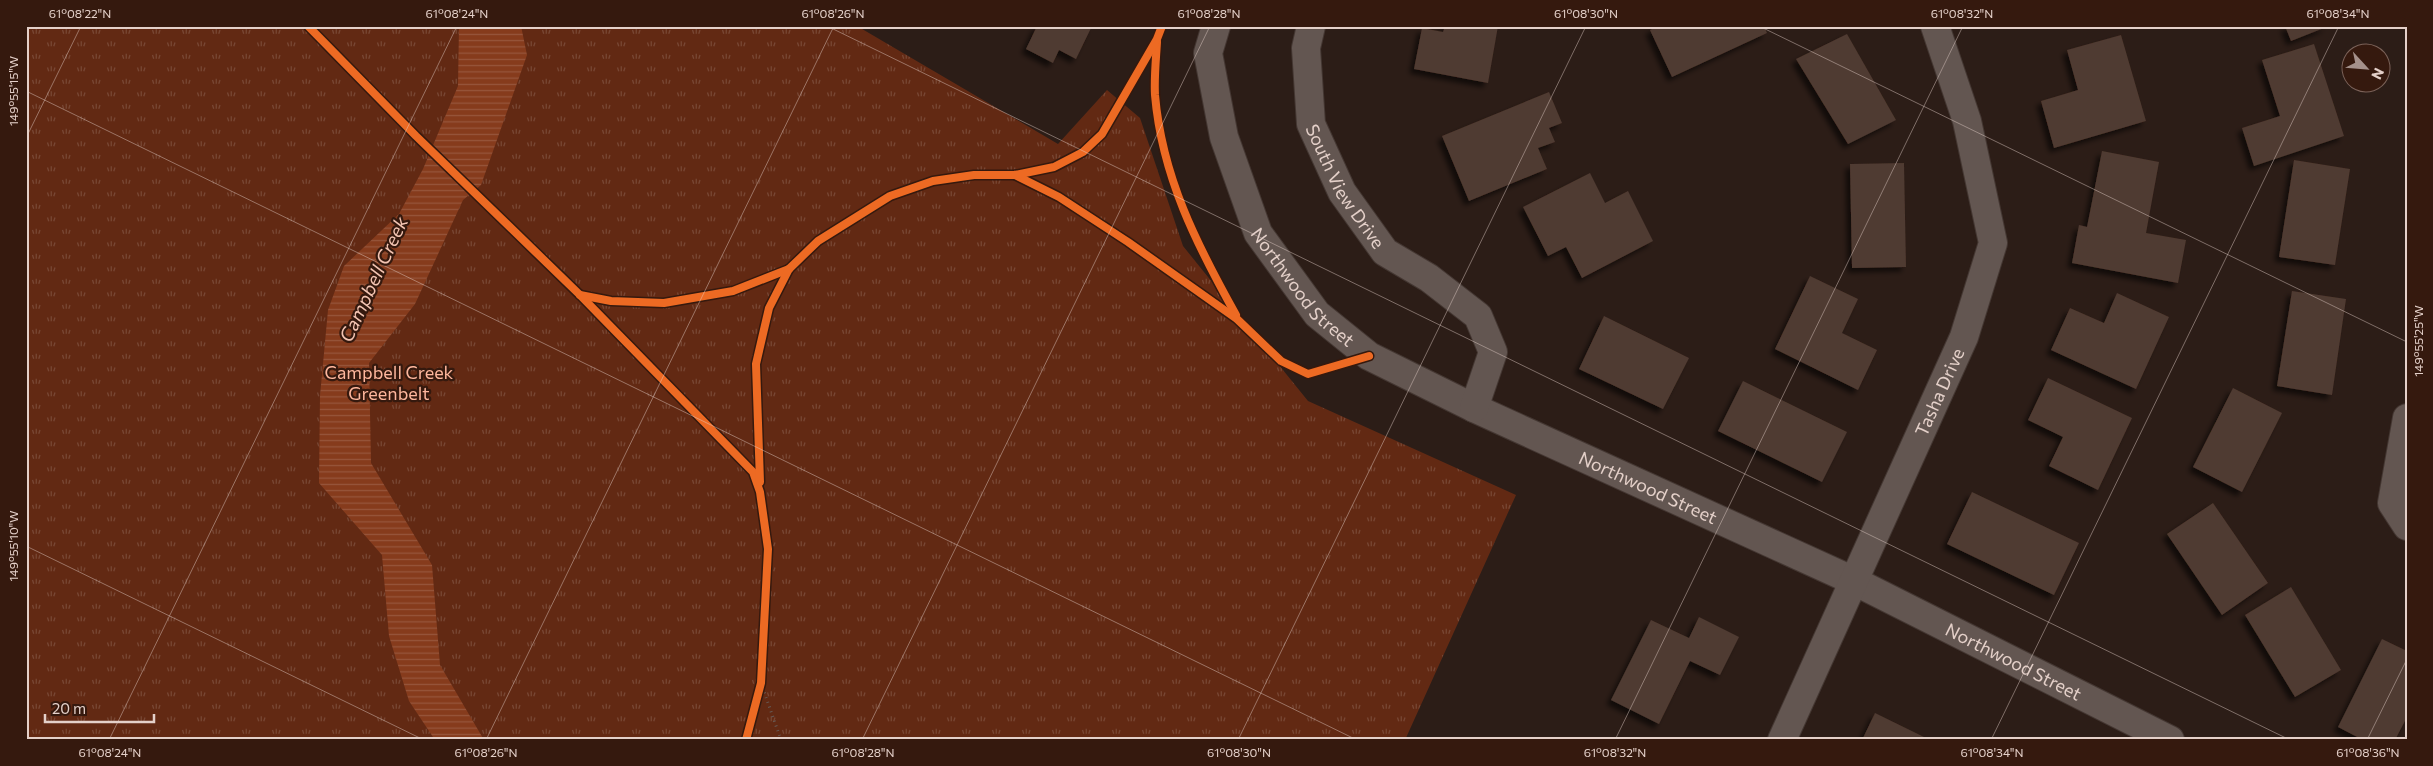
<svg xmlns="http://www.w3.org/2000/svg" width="2433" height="766" font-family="Commissioner,sans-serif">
<defs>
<pattern id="park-tufts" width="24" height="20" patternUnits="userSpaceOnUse" patternTransform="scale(1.25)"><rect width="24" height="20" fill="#622913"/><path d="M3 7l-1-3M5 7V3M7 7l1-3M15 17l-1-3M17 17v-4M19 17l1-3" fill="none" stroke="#784734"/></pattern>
<pattern id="water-rules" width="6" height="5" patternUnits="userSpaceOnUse" patternTransform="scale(1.25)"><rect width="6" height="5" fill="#863b1c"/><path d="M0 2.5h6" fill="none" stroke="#97563c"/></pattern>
<filter id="shadow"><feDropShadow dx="-4.5" dy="4.5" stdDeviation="2.5" flood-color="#0009"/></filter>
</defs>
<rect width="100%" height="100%" fill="#2c1d17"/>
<path fill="url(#park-tufts)" d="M26 26H857L1058 144 1107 90 1140 118 1183 246 1308 401 1516 495 1405 740H26Z"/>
<path fill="url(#water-rules)" d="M459 26H521L527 55 481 185 463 200 415 304 369 363 371 463 432 565 440 665 484 740H435L409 701 389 636 382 555 319 483 320 396 328 310 344 266 399 214 423 169 458 86Z"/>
<g fill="#503a30" filter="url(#shadow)">
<path d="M1037 26H1092L1076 59 1059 50 1053 63 1026 49Z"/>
<path d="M1445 26H1498L1488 83 1414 69 1422 28 1443 32Z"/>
<path d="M1658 26H1764L1767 33 1672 77 1650 30Z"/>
<path d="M2285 26H2329L2291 41Z"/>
<path d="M1847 34 1896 120 1848 144 1796 59Z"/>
<path d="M2121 35 2146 121 2054 148 2041 101 2078 90 2067 50Z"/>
<path d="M2314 44 2344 136 2254 166 2242 128 2280 116 2262 60Z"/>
<path d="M1549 92 1562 123 1549 128 1555 142 1538 148 1547 169 1469 201 1442 136Z"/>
<path d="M2102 151 2159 162 2146 233 2186 240 2178 283 2072 263 2079 225 2087 227Z"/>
<path d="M2294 160 2350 169 2335 265 2279 257Z"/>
<path d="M1904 163 1906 267 1852 268 1850 164Z"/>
<path d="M1590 173 1605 203 1628 191 1653 241 1582 278 1566 247 1548 256 1523 207Z"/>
<path d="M1810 276 1858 299 1842 333 1877 350 1858 390 1775 349Z"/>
<path d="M2292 291 2346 299 2332 395 2277 386Z"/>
<path d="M2117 293 2169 317 2136 389 2051 350 2070 308 2104 323Z"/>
<path d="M1604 316 1689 358 1663 409 1579 369Z"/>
<path d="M2048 378 2132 418 2098 490 2049 466 2063 437 2028 420Z"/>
<path d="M1743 381 1847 432 1822 482 1718 431Z"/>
<path d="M2233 388 2282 413 2242 492 2193 467Z"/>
<path d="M1972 492 2079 543 2054 595 1947 544Z"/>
<path d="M2213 503 2268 583 2222 615 2167 534Z"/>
<path d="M2291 587 2341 670 2295 697 2245 615Z"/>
<path d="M1699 617 1739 637 1720 675 1690 661 1659 724 1611 700 1651 620 1689 638Z"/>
<path d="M2382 639 2407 651V717L2395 740H2363L2338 727Z"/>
<path d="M1875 713 1924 737 1922 740H1862Z"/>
</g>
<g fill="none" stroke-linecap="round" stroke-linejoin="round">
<g stroke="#443732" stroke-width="30">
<g id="minor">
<path id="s1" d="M1216 26 1208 53 1224 137 1258 233 1317 314 1369 356 1474 408 1854 581 2170 740"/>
<path id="s2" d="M1311 26 1306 48 1311 124 1342 192 1385 252 1429 278 1478 316 1493 352 1474 408"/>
<path d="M2407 418 2392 503 2407 526"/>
<path id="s3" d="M1782 740 1964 337 1993 243 1967 121 1935 26"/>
</g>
</g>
<path stroke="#665954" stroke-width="3" stroke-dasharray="1 4" stroke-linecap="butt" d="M761 683 781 740"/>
<use href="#minor" stroke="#635651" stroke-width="28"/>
<g stroke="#35190e" stroke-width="11">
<g id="cycleway">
<path d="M308 26 416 136 580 295 753 472 760 492 768 549 761 683 746 740"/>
<path d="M1157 42C1156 59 1154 78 1155 95 1162 177 1197 245 1236 315"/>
<path d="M1015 175 1059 197 1128 242 1237 319 1281 361 1308 374 1369 356"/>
<path d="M580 295 611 301 664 303 733 291 789 269"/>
<path d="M760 482 756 364 769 308 789 269 818 241 890 196 933 181 974 175H1015L1054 167 1083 152 1102 134 1157 39 1162 26"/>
</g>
</g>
<use href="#cycleway" stroke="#ed6a23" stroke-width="8"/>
</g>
<path fill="none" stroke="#e4d0c9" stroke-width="1" stroke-opacity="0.45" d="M827 26 2290 740M1759 26 2407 342M26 91 1357 740M26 138 81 26M26 546 424 740M109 740 457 26M486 740 834 26M862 740 1210 26M1238 740 1586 26M1615 740 1963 26M1991 740 2339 26M2367 740 2407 659"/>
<g text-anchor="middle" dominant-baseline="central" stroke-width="4.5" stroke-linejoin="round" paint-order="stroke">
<g font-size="18" fill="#e4d0c9" stroke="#35190e">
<text stroke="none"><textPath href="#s2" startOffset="170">South View Drive</textPath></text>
<text stroke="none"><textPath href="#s1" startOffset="286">Northwood Street</textPath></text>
<text stroke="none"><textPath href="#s3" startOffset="382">Tasha Drive</textPath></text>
<text stroke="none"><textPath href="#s1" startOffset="691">Northwood Street</textPath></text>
<text stroke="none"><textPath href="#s1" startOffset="1096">Northwood Street</textPath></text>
</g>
<g font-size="18" fill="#feb79d" stroke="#35190e">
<text x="389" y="372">Campbell Creek<tspan x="389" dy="21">Greenbelt</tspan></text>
</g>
<g font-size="19" font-style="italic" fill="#f3c4b2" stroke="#35190e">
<text transform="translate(373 279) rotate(-65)">Campbell Creek</text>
</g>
</g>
<rect width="2433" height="766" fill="none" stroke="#35190e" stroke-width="55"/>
<g transform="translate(2366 68) rotate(116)"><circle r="24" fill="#35190e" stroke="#7b6259"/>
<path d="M0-4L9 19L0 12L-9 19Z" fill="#a4918b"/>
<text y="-8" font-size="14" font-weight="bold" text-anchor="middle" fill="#e4d0c9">N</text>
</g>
<path d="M45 714v8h109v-8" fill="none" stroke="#e4d0c9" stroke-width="2.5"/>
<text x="52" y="714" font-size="15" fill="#e4d0c9" stroke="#35190e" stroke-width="4" paint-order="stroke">20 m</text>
<rect x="28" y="28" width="2378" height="710" fill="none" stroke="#e4d0c9" stroke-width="2"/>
<g font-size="12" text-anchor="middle" fill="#e4d0c9">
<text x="80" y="18">61°08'22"N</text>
<text x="457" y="18">61°08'24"N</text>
<text x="833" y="18">61°08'26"N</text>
<text x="1209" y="18">61°08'28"N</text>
<text x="1586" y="18">61°08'30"N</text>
<text x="1962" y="18">61°08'32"N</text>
<text x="2338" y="18">61°08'34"N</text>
<text transform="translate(14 91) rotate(-90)" y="4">149°55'15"W</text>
<text transform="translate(2419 341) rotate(-90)" y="4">149°55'25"W</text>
<text transform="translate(14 546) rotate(-90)" y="4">149°55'10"W</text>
<text x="110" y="757">61°08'24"N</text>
<text x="486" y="757">61°08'26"N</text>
<text x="863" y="757">61°08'28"N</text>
<text x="1239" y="757">61°08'30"N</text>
<text x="1615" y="757">61°08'32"N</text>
<text x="1992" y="757">61°08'34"N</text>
<text x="2368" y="757">61°08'36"N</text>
</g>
</svg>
